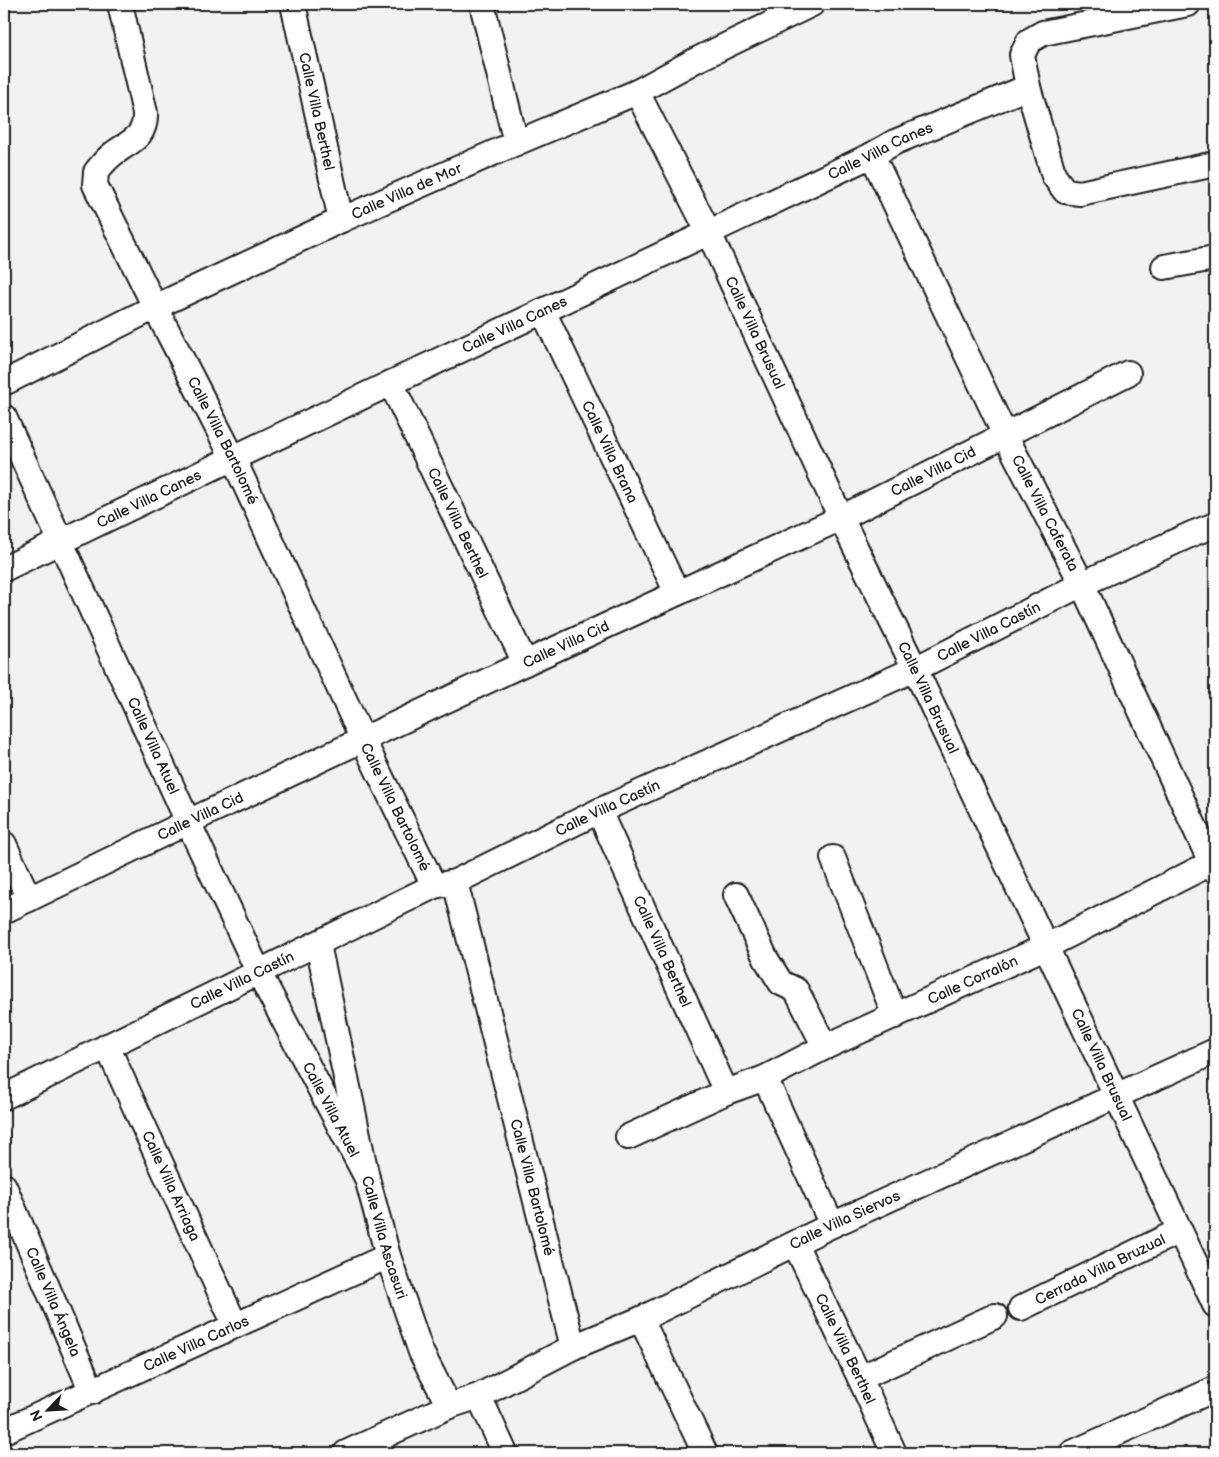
<svg xmlns="http://www.w3.org/2000/svg" width="1219" height="1457" font-family="'Balsamiq Sans',sans-serif">
<rect width="100%" height="100%" fill="#f2f2f2"/>
<filter id="ink" filterUnits="userSpaceOnUse"><feTurbulence type="fractalNoise" baseFrequency=".02" numOctaves="2"/><feDisplacementMap in="SourceGraphic" scale="10" xChannelSelector="R" yChannelSelector="G"/><feConvolveMatrix kernelMatrix="1 2 1 2 8 2 1 2 1" color-interpolation-filters="sRGB"/></filter>
<g filter="url(#ink)">
<g fill="none" stroke-linecap="round" stroke-linejoin="round">
<g stroke="#1c1c1c" stroke-width="28">
<g id="minor">
<path id="s1" d="M120 4 145 113C146 138 130 141 113 154 106 159 101 166 96 172L95 185 155 307 233 458 363 740 434 886"/>
<path id="s2" d="M293 4 341 220"/>
<path d="M482 4 516 143"/>
<path d="M1188 4 1043 33 1029 41 1022 55 1028 87 1054 176 1065 191 1080 193 1215 164"/>
<path id="s3" d="M637 92 709 233 841 518 915 669 1215 1305"/>
<path id="s4" d="M872 155 1005 435 1082 584 1215 871"/>
<path d="M1164 267 1215 258"/>
<path id="s5" d="M543 311 677 593"/>
<path id="s6" d="M4 383 155 307 341 220 516 143 637 92 694 61 812 4"/>
<path id="s7" d="M391 383 525 663"/>
<path id="s8" d="M4 417 188 822 259 973 367 1178"/>
<path id="s9" d="M4 569 233 458 872 155 895 142 1028 87"/>
<path id="s10" d="M599 811 726 1092"/>
<path d="M4 844 29 899"/>
<path d="M833 858 895 1016"/>
<path id="s11" d="M455 882 573 1347"/>
<path d="M736 895 766 959 781 983 796 990 825 1047"/>
<path id="s12" d="M4 911 188 822 525 663 841 518 1128 373"/>
<path id="s13" d="M318 944 367 1178 388 1256 421 1352 449 1406"/>
<path id="s14" d="M107 1046 235 1325"/>
<path d="M765 1078 832 1225"/>
<path id="s15" d="M4 1097 434 886 455 882 599 811 915 669 1082 584 1194 533 1215 525"/>
<path id="s16" d="M628 1137 726 1092 765 1078 825 1047 1045 947 1215 861"/>
<path id="s17" d="M4 1186 92 1392"/>
<path id="s18" d="M795 1244 860 1378 894 1453"/>
<path id="s19" d="M1021 1308 1179 1231"/>
<path d="M641 1319 705 1453"/>
<path d="M860 1378 995 1316"/>
<path d="M479 1396 505 1453"/>
<path id="s20" d="M4 1431 388 1256"/>
<path id="s21" d="M346 1453 449 1406 479 1396 573 1347 641 1319 832 1225 1215 1051"/>
<path d="M1072 1453 1215 1389"/>
</g>
</g>
<use href="#minor" stroke="#fff" stroke-width="24"/>
</g>
</g>
<g text-anchor="middle" dominant-baseline="central" stroke-width="4" stroke-linejoin="round" paint-order="stroke">
<g font-size="15" fill="#1c1c1c" stroke="#fff">
<text stroke="none"><textPath href="#s2" startOffset="110">Calle Villa Berthel</textPath></text>
<text stroke="none"><textPath href="#s9" startOffset="971">Calle Villa Canes</textPath></text>
<text stroke="none"><textPath href="#s6" startOffset="446">Calle Villa de Mor</textPath></text>
<text stroke="none"><textPath href="#s9" startOffset="566">Calle Villa Canes</textPath></text>
<text stroke="none"><textPath href="#s3" startOffset="268">Calle Villa Brusual</textPath></text>
<text stroke="none"><textPath href="#s1" startOffset="491">Calle Villa Bartolomé</textPath></text>
<text stroke="none"><textPath href="#s5" startOffset="156">Calle Villa Brana</textPath></text>
<text stroke="none"><textPath href="#s12" startOffset="1028">Calle Villa Cid</textPath></text>
<text stroke="none"><textPath href="#s9" startOffset="161">Calle Villa Canes</textPath></text>
<text stroke="none"><textPath href="#s4" startOffset="398">Calle Villa Caferata</textPath></text>
<text stroke="none"><textPath href="#s7" startOffset="155">Calle Villa Berthel</textPath></text>
<text stroke="none"><textPath href="#s15" startOffset="1090">Calle Villa Castín</textPath></text>
<text stroke="none"><textPath href="#s12" startOffset="622">Calle Villa Cid</textPath></text>
<text stroke="none"><textPath href="#s3" startOffset="672">Calle Villa Brusual</textPath></text>
<text stroke="none"><textPath href="#s8" startOffset="361">Calle Villa Atuel</textPath></text>
<text stroke="none"><textPath href="#s1" startOffset="896">Calle Villa Bartolomé</textPath></text>
<text stroke="none"><textPath href="#s15" startOffset="670">Calle Villa Castín</textPath></text>
<text stroke="none"><textPath href="#s12" startOffset="218">Calle Villa Cid</textPath></text>
<text stroke="none"><textPath href="#s10" startOffset="154">Calle Villa Berthel</textPath></text>
<text stroke="none"><textPath href="#s15" startOffset="265">Calle Villa Castín</textPath></text>
<text stroke="none"><textPath href="#s16" startOffset="379">Calle Corralón</textPath></text>
<text stroke="none"><textPath href="#s3" startOffset="1078">Calle Villa Brusual</textPath></text>
<text stroke="none"><textPath href="#s8" startOffset="766">Calle Villa Atuel</textPath></text>
<text stroke="none"><textPath href="#s14" startOffset="154">Calle Villa Arriaga</textPath></text>
<text stroke="none"><textPath href="#s11" startOffset="315">Calle Villa Bartolomé</textPath></text>
<text stroke="none"><textPath href="#s21" startOffset="551">Calle Villa Siervos</textPath></text>
<text stroke="none"><textPath href="#s13" startOffset="301">Calle Villa Ascasuri</textPath></text>
<text stroke="none"><textPath href="#s19" startOffset="88">Cerrada Villa Bruzual</textPath></text>
<text stroke="none"><textPath href="#s17" startOffset="126">Calle Villa Ángela</textPath></text>
<text stroke="none"><textPath href="#s20" startOffset="211">Calle Villa Carlos</textPath></text>
<text stroke="none"><textPath href="#s18" startOffset="116">Calle Villa Berthel</textPath></text>
</g>
</g>
<rect width="1219" height="1457" fill="none" stroke="#fff" stroke-width="20"/>
<rect x="10" y="10" width="1199" height="1437" fill="none" stroke="#1c1c1c" stroke-width="2" filter="url(#ink)"/>
<g transform="translate(48 1410) rotate(245)" stroke="#ffffff" stroke-width="4" paint-order="stroke">
<path d="M0-4L9 19L0 12L-9 19Z" fill="#1c1c1c"/>
<text y="-8" font-size="14" font-weight="bold" text-anchor="middle" fill="#1c1c1c">N</text>
</g>
</svg>
